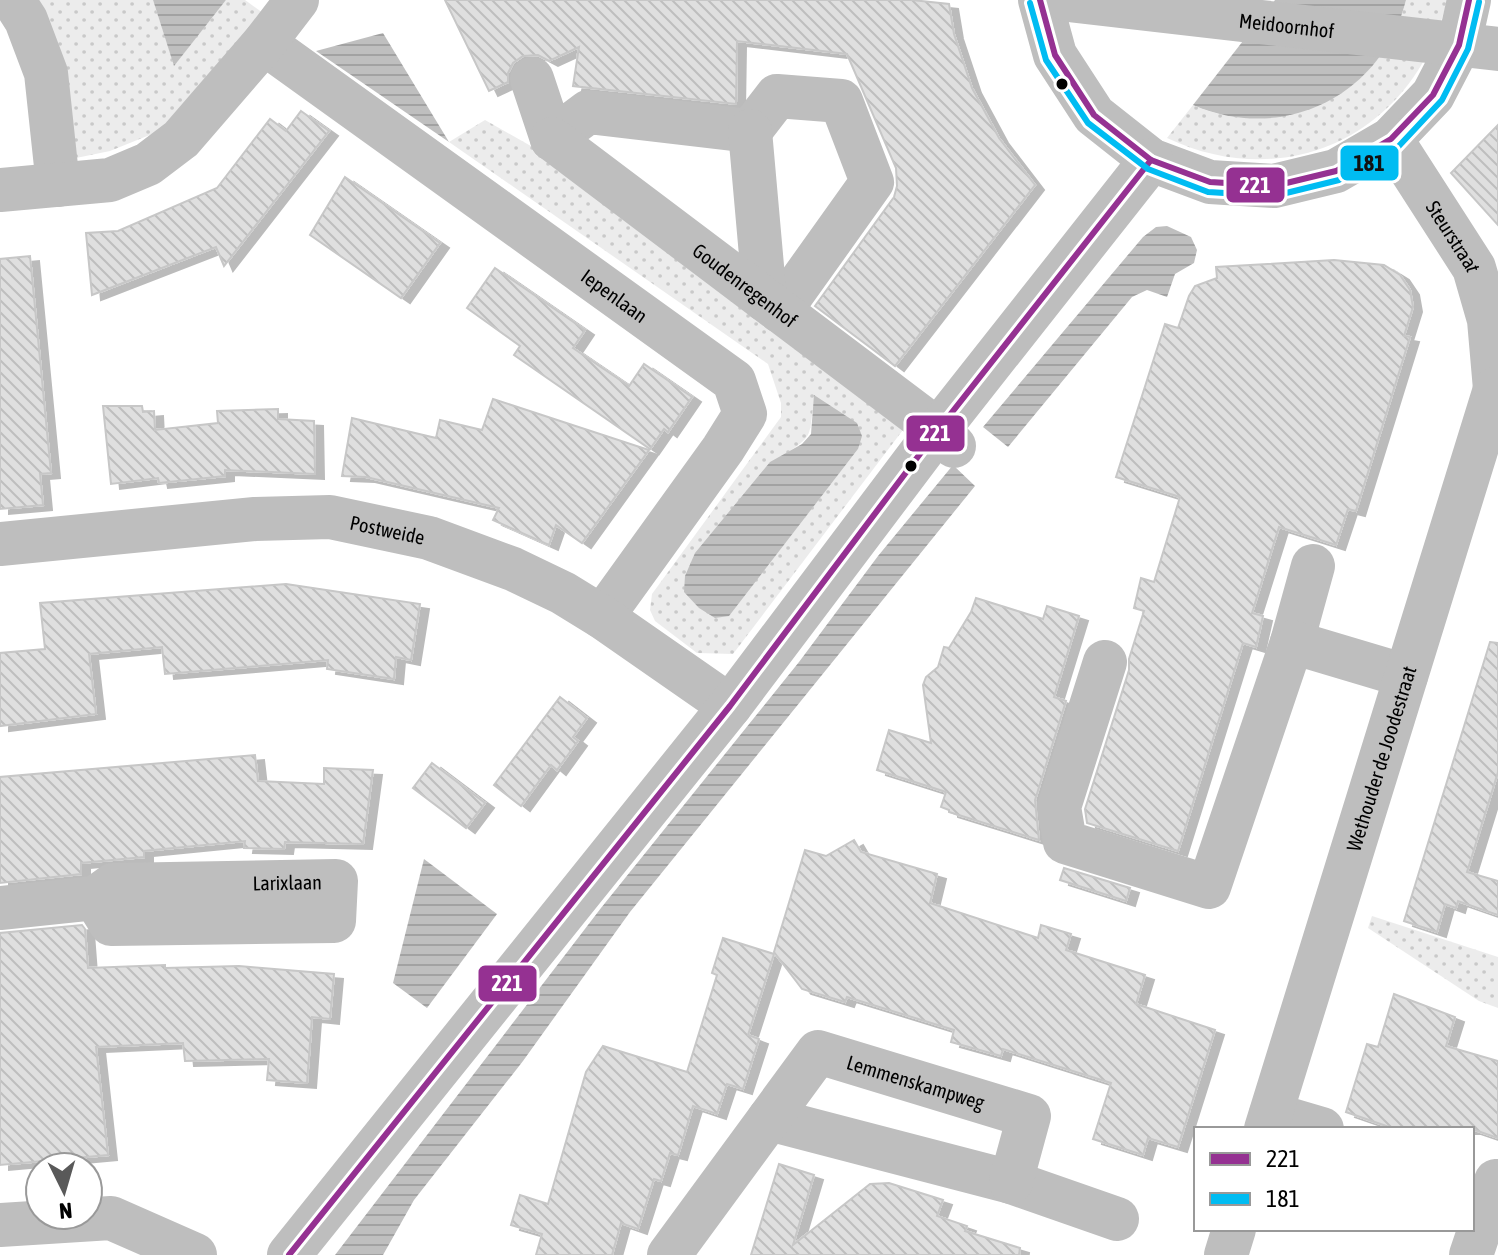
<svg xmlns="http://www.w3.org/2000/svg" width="1498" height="1255" font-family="'Asap Condensed',sans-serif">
<defs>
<pattern id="grass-dots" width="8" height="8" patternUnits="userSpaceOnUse" patternTransform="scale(2)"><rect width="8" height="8" fill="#ececec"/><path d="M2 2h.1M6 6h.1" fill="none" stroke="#c9c9c9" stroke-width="1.8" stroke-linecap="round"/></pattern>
<pattern id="water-rules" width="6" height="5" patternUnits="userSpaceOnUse" patternTransform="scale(2)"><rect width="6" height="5" fill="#bfbfbf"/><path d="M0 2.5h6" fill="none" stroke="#a2a2a2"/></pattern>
<pattern id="building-back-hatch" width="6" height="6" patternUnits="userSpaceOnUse" patternTransform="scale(2)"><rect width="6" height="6" fill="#dfdfdf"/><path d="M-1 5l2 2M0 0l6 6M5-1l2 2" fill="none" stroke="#bebebe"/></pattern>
<filter id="shadow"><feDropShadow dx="9" dy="5" stdDeviation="0" flood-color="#0004"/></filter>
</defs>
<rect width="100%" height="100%" fill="#fff"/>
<g fill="url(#grass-dots)" fill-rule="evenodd">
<path d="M25 0H153L174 65 226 0H245L263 13 162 130 110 151 76 158 70 99Z"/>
<path d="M1406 0H1447C1417 131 1290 196 1167 138L1193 105C1282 144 1383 94 1406 0Z"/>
<path d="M485 120 573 170 909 422 733 654 697 653 655 621 650 610 652 594 781 417V403L768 364 449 142ZM815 396 858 449 729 615 715 618 778 459C818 433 807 439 815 396Z"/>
<path d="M1372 916 1498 957V1008L1479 1001 1368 928Z"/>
</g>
<g fill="url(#water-rules)">
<path d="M153 0H226L174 66Z"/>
<path d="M1275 0H1406C1382 96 1283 144 1193 105Z"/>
<path d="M383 33 449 142 316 51Z"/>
<path d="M1167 226 1191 237 1197 250 1194 263 1175 274 1167 297 1147 290 1132 297 1008 447 983 427 1143 237 1156 227Z"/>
<path d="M814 395 857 423 862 436 858 449 729 616 715 618 699 608 684 592 685 576 695 553 770 462 802 444 811 434Z"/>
<path d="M953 465 975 486 630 912 523 1061 414 1200 383 1255H335L601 908 799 662 878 556Z"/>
<path d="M424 859 497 914 427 1008 393 983Z"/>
</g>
<g fill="url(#building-back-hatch)" stroke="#c7c7c7" stroke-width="2" filter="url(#shadow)">
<path d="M445 0H912L949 4 954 34 972 88 999 138 1035 185 895 366 815 306 894 197 897 186 896 168 847 54 737 41 736 104 573 86 579 47 549 61 538 55 523 56 513 63 508 73V82L489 91Z"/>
<path d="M301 111 329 131 224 266 216 247 92 295 86 233 118 231 217 188 270 119 286 131Z"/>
<path d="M1498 125V225L1451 173Z"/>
<path d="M345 177 440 243 401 298 310 235Z"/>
<path d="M30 256 51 473 40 474 43 505 0 509V259Z"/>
<path d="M1334 260 1384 265 1400 275 1410 290 1413 307 1404 336 1410 337 1356 511 1348 509 1336 545 1279 527 1252 613 1263 616 1256 647 1243 643 1178 851 1087 823 1085 809 1129 670V659L1144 611 1134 608 1141 578 1154 582 1180 497 1116 477 1165 324 1178 328 1189 296 1195 286 1217 278 1216 267Z"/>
<path d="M495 268 585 330 573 348 629 386 644 364 692 397 668 432 664 429 650 449 514 355 520 346 467 308Z"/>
<path d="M493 399 649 450 582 543 556 525 549 545 493 520 499 508 366 477 342 476 352 418 436 438 440 420 482 430Z"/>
<path d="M103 406H142L143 412 154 411 155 430 218 423 217 411 278 409V419L314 421 315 474 225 470V476L159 483 158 478 111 484Z"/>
<path d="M286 584 420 604 411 660 396 657 394 679 327 669 328 660 165 674 162 647 89 654 96 714 0 726V653L45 649 40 603Z"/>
<path d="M976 598 1043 619 1047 606 1079 616 1054 697 1066 701 1035 800 1039 840 949 812V810L941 807 946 792 877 770 889 730 931 743 923 685 926 677 938 667 944 647 949 648 971 612Z"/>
<path d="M1490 642 1498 643V772L1467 872 1498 881V915L1458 901 1456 908 1445 904 1437 932 1404 921Z"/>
<path d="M560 697 587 718 573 737 578 741 557 770 551 765 521 806 494 785Z"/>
<path d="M255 755 258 781 324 784V768L373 770 363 844 285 842 284 849 244 848 245 841 144 851V857L81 863V874L0 883V777Z"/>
<path d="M432 763 485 803 466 828 413 788Z"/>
<path d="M854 840 861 852 937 874 930 903 1038 938 1041 925 1071 934 1066 950 1145 975 1136 1004 1215 1030 1178 1147 1148 1138 1143 1155 1093 1139 1111 1083 1003 1049 1001 1056 951 1042 954 1030 847 997 845 1002 802 989 774 952 805 850 826 856Z"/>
<path d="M1064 868 1130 888 1126 901 1060 880Z"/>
<path d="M82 925 85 929 88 968 165 965V968L239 966 334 974 330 1019 312 1017 307 1083 267 1080 269 1059 185 1061 183 1043 96 1047 108 1155 0 1165V933Z"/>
<path d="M723 938 774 954 748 1035 759 1039 743 1089 727 1084 717 1114 693 1106 678 1155 670 1153 661 1181 654 1179 638 1229 621 1223 612 1255H536L542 1234 511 1225 520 1195 548 1204 586 1072 603 1046 687 1072 717 975 712 973Z"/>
<path d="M1394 994 1455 1017 1446 1046 1498 1061V1138L1472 1129H1395L1346 1112 1367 1044 1378 1047Z"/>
<path d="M779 1164 814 1175 793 1245 870 1184 889 1183 943 1200 937 1216 967 1226 965 1231 1020 1248 1019 1255H751Z"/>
</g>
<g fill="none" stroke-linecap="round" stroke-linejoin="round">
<g stroke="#bebebe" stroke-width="44">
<path d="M13 0 26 20 46 73 58 185"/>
<path d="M1040 0 1055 55 1094 115 1151 160 1210 182 1274 186 1336 171 1391 139 1433 95 1459 45 1469 0"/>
<path id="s1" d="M1068 0 1498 49"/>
<path id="s2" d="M264 43 734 381 745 414 723 449 602 617"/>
<path d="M532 79 552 139 588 112 750 131 777 96 841 101 872 182 780 311"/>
<path d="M750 131 765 300"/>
<path id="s3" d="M552 139 938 430 954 446"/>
<path id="s4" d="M1391 139 1474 268 1489 320 1495 389 1498 390"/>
<path d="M0 190 110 180 148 164 181 139 264 43 297 0"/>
<path id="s5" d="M0 544 255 519 330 517 429 538 513 569 563 593 602 617 730 706"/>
<path d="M1292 642 1313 566"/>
<path d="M1105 662 1059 807 1065 842 1209 887 1292 642 1406 676"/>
<path id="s6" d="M0 908 95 898 113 885 336 881 334 921 111 924 95 898"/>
<path d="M1271 1114 1322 1129"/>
<path d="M769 1119 1011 1182 1117 1219"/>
<path id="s7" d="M1266 1129 1495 389"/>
<path d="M0 1225 111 1218 195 1255"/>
<path d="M289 1255 730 706 938 430 1151 160"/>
<path id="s8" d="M669 1255 818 1052 1029 1116 1011 1182"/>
<path d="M1226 1255 1234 1229"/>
<path d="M1471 1255 1496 1181"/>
</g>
<g stroke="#fff" stroke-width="12">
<g id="bus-1">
<path d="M1040 0 1055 55 1094 115 1151 160 1210 182 1274 186 1336 171 1391 139 1433 95 1459 45 1469 0"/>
<path d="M289 1255 730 706 938 430 1151 160"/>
</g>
</g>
<g stroke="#fff" stroke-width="12">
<path id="bus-2" d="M1030 3 1046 60 1088 123 1148 169 1208 192 1274 196 1339 180 1398 147 1442 100 1468 49 1479 2"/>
</g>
<use href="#bus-1" stroke="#953192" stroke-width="6"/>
<use href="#bus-2" stroke="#00bcf2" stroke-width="6"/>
</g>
<g fill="#000" stroke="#fff" stroke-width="3">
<circle cx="1062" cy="84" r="7"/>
<circle cx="911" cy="466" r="7"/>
</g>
<g text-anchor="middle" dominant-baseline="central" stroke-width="8" stroke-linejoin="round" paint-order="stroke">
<g font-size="20" fill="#000" stroke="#fff">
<text stroke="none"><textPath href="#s1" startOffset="220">Meidoornhof</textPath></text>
<text stroke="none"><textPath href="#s4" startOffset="116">Steurstraat</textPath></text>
<text stroke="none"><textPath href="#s3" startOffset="242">Goudenregenhof</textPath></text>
<text stroke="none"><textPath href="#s2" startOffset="432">Iepenlaan</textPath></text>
<text stroke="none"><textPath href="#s5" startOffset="390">Postweide</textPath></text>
<text stroke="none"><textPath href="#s7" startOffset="388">Wethouder de Joodestraat</textPath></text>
<text stroke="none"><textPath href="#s6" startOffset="292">Larixlaan</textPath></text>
<text stroke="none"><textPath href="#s8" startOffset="354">Lemmenskampweg</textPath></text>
</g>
</g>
<g stroke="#fff" stroke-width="3">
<rect x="1339" y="144" width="61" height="38" rx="8" fill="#00bcf2"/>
<rect x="1225" y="166" width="61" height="38" rx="8" fill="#953192"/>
<rect x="905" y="414" width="61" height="39" rx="8" fill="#953192"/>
<rect x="477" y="964" width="61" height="39" rx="8" fill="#953192"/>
</g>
<g font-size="22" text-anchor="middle" font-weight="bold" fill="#fff">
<text x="1255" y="193">221</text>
<text x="935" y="441">221</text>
<text x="507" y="991">221</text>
</g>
<g font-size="22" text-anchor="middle" font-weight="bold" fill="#111">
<text x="1369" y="171">181</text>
</g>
<rect x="1194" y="1127" width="280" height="104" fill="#ffffff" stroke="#999999" stroke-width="2"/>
<rect x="1210" y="1153" width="40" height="12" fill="#953192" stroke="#999999" stroke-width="2"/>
<text x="1266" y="1167" font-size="24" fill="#000000">221</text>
<rect x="1210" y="1193" width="40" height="12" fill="#00bcf2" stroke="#999999" stroke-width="2"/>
<text x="1266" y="1207" font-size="24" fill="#000000">181</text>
<g transform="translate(64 1191) rotate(175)"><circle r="38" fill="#ffffff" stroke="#999999" stroke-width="2"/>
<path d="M0-6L14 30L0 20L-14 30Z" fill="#595959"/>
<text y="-12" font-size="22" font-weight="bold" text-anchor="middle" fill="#000000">N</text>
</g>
</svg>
